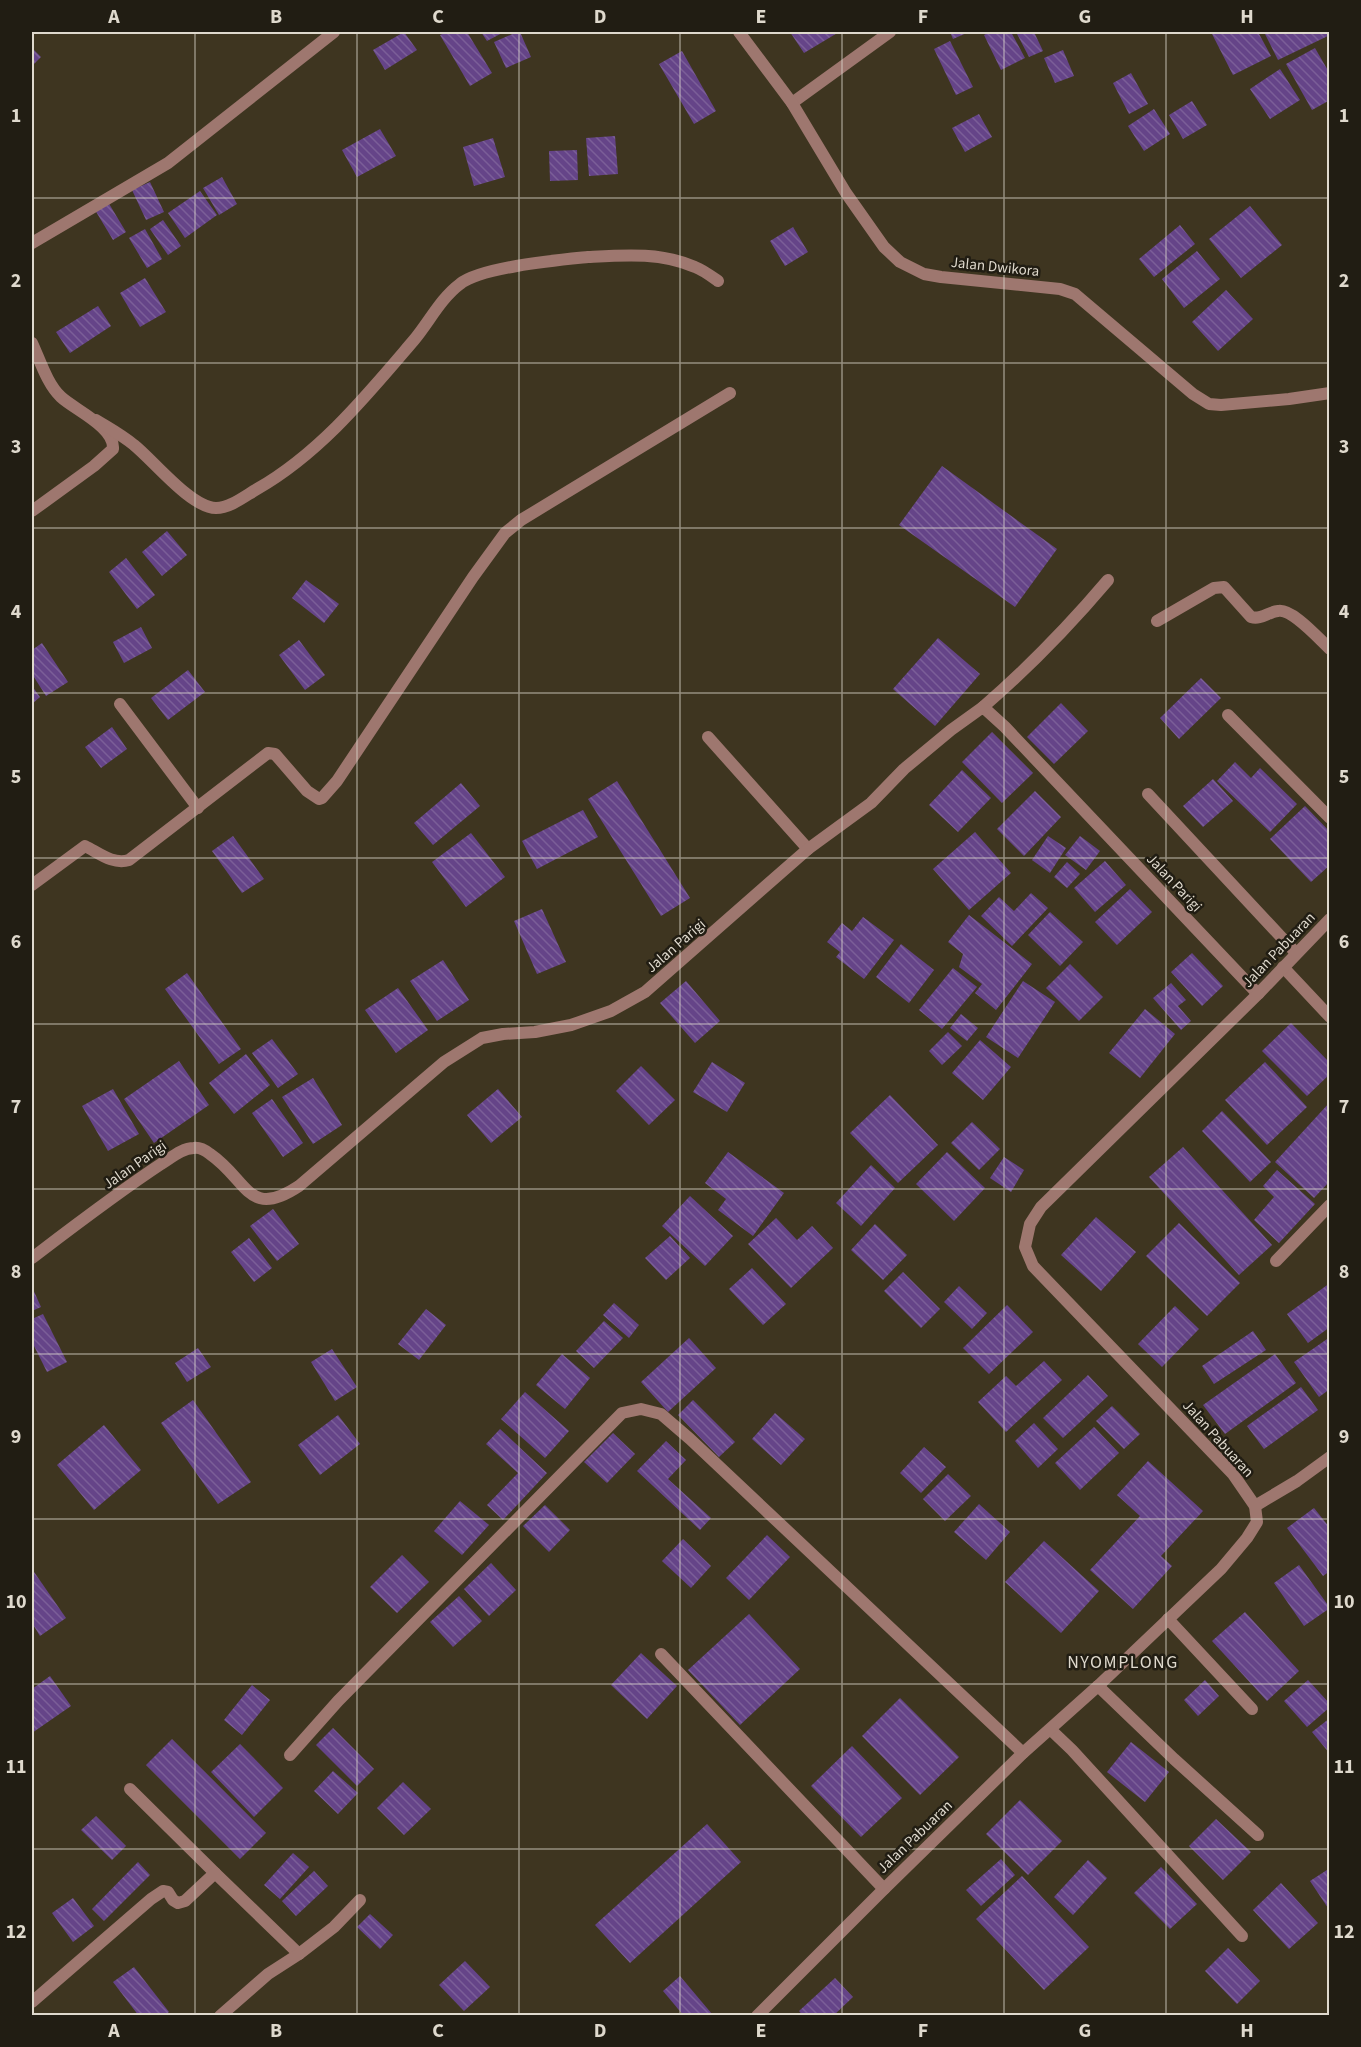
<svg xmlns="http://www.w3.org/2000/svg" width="1361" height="2047" font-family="'Source Sans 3',sans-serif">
<defs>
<pattern id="building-back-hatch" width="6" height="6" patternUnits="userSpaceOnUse" patternTransform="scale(1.5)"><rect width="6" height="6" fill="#654488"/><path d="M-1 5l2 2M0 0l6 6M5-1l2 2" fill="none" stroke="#7b5e98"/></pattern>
</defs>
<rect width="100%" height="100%" fill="#3e3520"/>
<g fill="url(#building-back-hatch)">
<path d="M404 32 417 50 385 70 373 50Z"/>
<path d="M447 32H467L492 73 470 86 440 35Z"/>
<path d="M481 32H504L487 41Z"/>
<path d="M517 32H520L531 57 506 68 494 42Z"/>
<path d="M790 32H839L804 53Z"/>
<path d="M950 32H969L953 39Z"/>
<path d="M990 32H1011L1025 58 1001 70 984 35Z"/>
<path d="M1016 32H1034L1043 51 1029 57Z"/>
<path d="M1211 32H1258L1271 56 1233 75Z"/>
<path d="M1264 32H1330V35L1278 60Z"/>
<path d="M950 41 973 87 956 95 934 49Z"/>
<path d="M32 48 41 57 32 66Z"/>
<path d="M1315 48 1330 74V100L1312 110 1286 64Z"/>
<path d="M1063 50 1074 76 1055 83 1044 58Z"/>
<path d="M682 51 716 111 694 124 659 64Z"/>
<path d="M1280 69 1300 100 1270 119 1250 89Z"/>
<path d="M1131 73 1148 104 1129 114 1113 83Z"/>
<path d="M1192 101 1207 125 1183 139 1169 115Z"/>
<path d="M1154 109 1170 134 1144 151 1128 126Z"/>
<path d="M979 114 992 137 965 152 952 128Z"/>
<path d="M380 129 396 156 357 177 342 150Z"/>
<path d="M615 136 618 174 589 176 586 138Z"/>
<path d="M493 138 505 177 474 186 463 147Z"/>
<path d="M577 150 578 180 550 181 549 151Z"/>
<path d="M222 177 237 204 219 215 203 188Z"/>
<path d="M150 182 164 212 146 220 132 190Z"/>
<path d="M200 191 217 215 185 238 168 213Z"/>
<path d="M108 202 126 232 113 240 95 210Z"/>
<path d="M1250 206 1282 245 1241 278 1209 239Z"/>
<path d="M163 220 181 246 168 255 150 229Z"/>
<path d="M1180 225 1195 244 1154 277 1139 259Z"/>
<path d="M793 227 808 252 785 266 770 241Z"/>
<path d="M145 229 162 259 147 268 129 238Z"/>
<path d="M1197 251 1220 279 1184 308 1162 279Z"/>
<path d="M145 278 166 312 140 327 120 293Z"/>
<path d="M1226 290 1253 319 1218 351 1192 322Z"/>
<path d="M98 306 111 326 70 353 56 332Z"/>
<path d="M942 466 1057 549 1015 607 899 525Z"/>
<path d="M167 531 187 555 162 576 142 552Z"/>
<path d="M126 558 155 595 137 609 109 572Z"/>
<path d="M306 580 339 604 324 623 292 598Z"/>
<path d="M141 627 152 648 124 663 113 642Z"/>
<path d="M938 638 980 674 935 726 893 689Z"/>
<path d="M299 640 325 675 305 690 279 655Z"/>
<path d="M42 643 68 682 46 696 32 674V650Z"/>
<path d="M188 670 205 692 168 720 151 698Z"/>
<path d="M1201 678 1221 698 1179 739 1160 718Z"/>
<path d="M32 686 40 697 32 704Z"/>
<path d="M1061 703 1088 731 1054 764 1027 737Z"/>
<path d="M112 727 127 749 101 768 85 747Z"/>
<path d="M992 732 1033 773 1002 803 962 762Z"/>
<path d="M1235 762 1251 778 1260 768 1297 804 1270 832 1217 781Z"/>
<path d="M962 770 991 798 958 832 929 805Z"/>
<path d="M1213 779 1233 801 1203 827 1183 806Z"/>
<path d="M617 781 690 898 661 916 588 799Z"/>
<path d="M461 783 480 806 433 845 414 823Z"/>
<path d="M1035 791 1061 817 1024 856 997 829Z"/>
<path d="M1305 806 1330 832V865L1311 882 1270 839Z"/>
<path d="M583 810 598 837 537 869 522 841Z"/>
<path d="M975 832 1011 873 969 910 933 869Z"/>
<path d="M471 833 505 877 466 907 432 862Z"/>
<path d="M233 836 264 879 242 893 212 851Z"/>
<path d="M1048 836 1066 848 1050 873 1032 860Z"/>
<path d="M1080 836 1100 851 1086 870 1065 855Z"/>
<path d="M1105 861 1126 885 1095 912 1074 888Z"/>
<path d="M1067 862 1080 874 1067 888 1054 877Z"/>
<path d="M1130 889 1152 912 1117 945 1095 922Z"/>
<path d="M1031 893 1048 908 1012 946 981 916 999 897 1014 911Z"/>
<path d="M542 909 566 962 537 974 514 921Z"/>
<path d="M1050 912 1083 942 1060 966 1028 935Z"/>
<path d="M969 915 1032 964 996 1010 975 993 982 984 959 967 963 954 948 942Z"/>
<path d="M863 917 894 940 864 979 836 957 840 952 827 942 842 923 852 931Z"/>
<path d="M901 944 934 970 909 1003 876 977Z"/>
<path d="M1192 953 1223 986 1202 1006 1171 972Z"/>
<path d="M443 960 469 1000 437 1021 410 981Z"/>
<path d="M1070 964 1103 997 1079 1021 1046 988Z"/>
<path d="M953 968 977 987 942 1029 919 1010Z"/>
<path d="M187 973 241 1049 219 1064 165 989Z"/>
<path d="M686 981 720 1021 695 1043 660 1003Z"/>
<path d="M1023 981 1055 1002 1018 1058 986 1037Z"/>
<path d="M1171 983 1186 1000 1178 1006 1191 1021 1181 1030 1153 998Z"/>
<path d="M398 988 428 1030 396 1053 365 1010Z"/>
<path d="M1145 1009 1175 1034 1140 1078 1109 1053Z"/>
<path d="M961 1014 978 1028 967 1041 950 1028Z"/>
<path d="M1291 1023 1330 1063V1074L1307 1096 1262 1051Z"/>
<path d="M948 1032 962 1046 942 1065 929 1051Z"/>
<path d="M272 1039 298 1074 278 1088 252 1053Z"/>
<path d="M980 1040 1011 1067 983 1100 952 1073Z"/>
<path d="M246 1054 270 1085 234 1114 209 1083Z"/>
<path d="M179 1061 209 1105 154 1143 124 1099Z"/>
<path d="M712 1062 745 1083 727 1112 693 1092Z"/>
<path d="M1265 1062 1307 1107 1267 1145 1225 1100Z"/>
<path d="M641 1066 675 1100 649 1125 616 1091Z"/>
<path d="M313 1078 342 1125 313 1144 282 1097Z"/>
<path d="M113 1089 139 1134 108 1151 82 1106Z"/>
<path d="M498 1089 522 1117 491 1143 467 1115Z"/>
<path d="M890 1095 938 1145 898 1183 850 1133Z"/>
<path d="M272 1099 303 1143 283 1157 252 1113Z"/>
<path d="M1330 1102V1181L1314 1198 1275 1162Z"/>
<path d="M1222 1111 1271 1162 1250 1182 1202 1131Z"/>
<path d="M972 1122 1000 1149 979 1170 951 1143Z"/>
<path d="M1183 1147 1272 1245 1239 1275 1149 1177Z"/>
<path d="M728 1152 784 1193 753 1236 718 1210 726 1199 705 1183Z"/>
<path d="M947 1152 985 1188 954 1221 916 1184Z"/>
<path d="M1004 1157 1024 1170 1011 1192 990 1178Z"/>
<path d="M871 1165 895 1188 861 1226 836 1203Z"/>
<path d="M1277 1170 1315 1204 1279 1243 1254 1220 1274 1197 1263 1186Z"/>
<path d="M690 1196 733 1236 705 1266 662 1226Z"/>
<path d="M273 1209 299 1244 277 1261 250 1226Z"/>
<path d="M1096 1217 1136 1252 1101 1291 1061 1255Z"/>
<path d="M776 1218 797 1240 812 1226 833 1248 791 1288 748 1244Z"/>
<path d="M1179 1223 1240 1283 1207 1316 1146 1256Z"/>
<path d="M875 1224 907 1255 883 1280 851 1250Z"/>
<path d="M670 1236 690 1258 666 1280 645 1258Z"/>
<path d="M249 1238 272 1268 254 1282 231 1252Z"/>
<path d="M752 1268 786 1304 763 1325 729 1289Z"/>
<path d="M903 1272 940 1309 921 1328 884 1291Z"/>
<path d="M1330 1283V1327L1308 1343 1287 1314Z"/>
<path d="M959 1286 987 1313 972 1329 944 1302Z"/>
<path d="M32 1287 41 1307 32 1311Z"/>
<path d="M614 1303 639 1325 629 1338 603 1315Z"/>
<path d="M1007 1305 1033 1332 989 1374 963 1348Z"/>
<path d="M1175 1306 1199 1329 1162 1367 1138 1344Z"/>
<path d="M426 1309 446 1325 419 1360 398 1344Z"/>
<path d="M43 1314 67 1362 47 1372 32 1342V1319Z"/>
<path d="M604 1321 623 1338 594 1368 576 1351Z"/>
<path d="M1253 1331 1266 1350 1214 1384 1202 1366Z"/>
<path d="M1330 1337V1389L1319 1397 1294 1362Z"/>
<path d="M689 1338 716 1368 668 1412 641 1382Z"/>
<path d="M198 1348 211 1367 187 1382 175 1363Z"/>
<path d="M332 1349 357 1387 335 1401 311 1362Z"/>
<path d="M562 1354 590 1378 565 1409 536 1385Z"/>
<path d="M1275 1354 1296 1383 1225 1434 1203 1405Z"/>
<path d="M1044 1361 1062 1380 1006 1432 978 1402 1006 1376 1016 1386Z"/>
<path d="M1088 1375 1108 1396 1063 1438 1043 1418Z"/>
<path d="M1301 1387 1318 1410 1264 1449 1247 1426Z"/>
<path d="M525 1392 569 1431 545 1458 501 1419Z"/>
<path d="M193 1400 251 1482 218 1504 161 1423Z"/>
<path d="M693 1400 735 1442 719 1457 678 1415Z"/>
<path d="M1112 1406 1140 1434 1124 1449 1096 1421Z"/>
<path d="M775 1413 805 1439 781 1465 752 1439Z"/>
<path d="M338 1415 360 1444 320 1475 298 1445Z"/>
<path d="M1034 1423 1058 1449 1038 1468 1015 1441Z"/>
<path d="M104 1425 141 1470 94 1510 57 1465Z"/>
<path d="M1094 1427 1119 1453 1080 1490 1055 1463Z"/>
<path d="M500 1429 547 1473 503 1520 487 1505 518 1473 486 1444Z"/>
<path d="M613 1433 635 1454 607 1483 584 1462Z"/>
<path d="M666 1441 686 1460 668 1479 711 1518 700 1530 637 1471Z"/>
<path d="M924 1447 946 1467 921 1493 900 1473Z"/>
<path d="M1148 1461 1203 1511 1161 1556 1172 1566 1133 1609 1090 1570 1140 1516 1117 1495Z"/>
<path d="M948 1474 971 1496 945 1521 923 1499Z"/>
<path d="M460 1501 489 1525 462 1555 434 1531Z"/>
<path d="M979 1504 1010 1532 986 1560 954 1532Z"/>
<path d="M545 1505 570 1530 549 1552 523 1526Z"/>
<path d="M1314 1508 1330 1528V1571L1323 1576 1287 1528Z"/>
<path d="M767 1535 790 1557 749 1600 726 1578Z"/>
<path d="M683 1539 711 1566 691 1588 662 1561Z"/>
<path d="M1044 1541 1099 1591 1061 1633 1005 1582Z"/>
<path d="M402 1555 429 1582 397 1613 370 1587Z"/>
<path d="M491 1563 516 1590 489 1616 464 1589Z"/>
<path d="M1299 1565 1330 1608 1304 1626 1274 1583Z"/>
<path d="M32 1569 66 1618 40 1636 32 1623Z"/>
<path d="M459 1596 482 1621 453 1647 430 1622Z"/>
<path d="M1245 1612 1299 1671 1267 1701 1212 1641Z"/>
<path d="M749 1614 800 1669 740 1725 688 1670Z"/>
<path d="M641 1653 677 1686 647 1719 611 1685Z"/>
<path d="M50 1676 71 1706 32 1733V1689Z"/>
<path d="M1205 1680 1219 1696 1198 1716 1184 1700Z"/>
<path d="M1308 1680 1330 1704V1707L1307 1727 1284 1701Z"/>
<path d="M252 1685 270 1700 242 1735 224 1720Z"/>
<path d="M900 1698 959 1757 920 1795 862 1736Z"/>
<path d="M1330 1718V1754L1312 1732Z"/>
<path d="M333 1728 374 1769 357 1786 316 1745Z"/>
<path d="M172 1739 266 1833 240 1859 146 1765Z"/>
<path d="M1131 1742 1169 1772 1145 1802 1107 1772Z"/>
<path d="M240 1744 283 1788 254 1817 211 1772Z"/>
<path d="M852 1746 902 1798 861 1837 811 1786Z"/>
<path d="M333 1771 358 1793 338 1814 314 1791Z"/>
<path d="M403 1782 431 1809 404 1835 377 1808Z"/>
<path d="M1020 1800 1062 1841 1028 1875 986 1834Z"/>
<path d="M96 1816 126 1846 112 1860 81 1830Z"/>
<path d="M1216 1819 1251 1852 1223 1880 1189 1846Z"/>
<path d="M707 1824 741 1862 630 1963 595 1925Z"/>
<path d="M293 1853 309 1867 280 1899 264 1885Z"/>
<path d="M1001 1859 1015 1875 981 1906 966 1890Z"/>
<path d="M1088 1860 1107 1878 1073 1915 1054 1897Z"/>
<path d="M138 1862 150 1875 104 1921 92 1909Z"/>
<path d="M1161 1867 1197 1904 1170 1929 1134 1893Z"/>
<path d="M1330 1868V1911L1310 1881Z"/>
<path d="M314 1871 328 1886 296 1916 282 1901Z"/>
<path d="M1022 1876 1089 1947 1044 1990 976 1919Z"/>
<path d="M1281 1883 1318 1923 1289 1949 1253 1910Z"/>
<path d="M73 1898 94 1926 73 1942 52 1913Z"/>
<path d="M370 1914 393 1935 380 1949 357 1927Z"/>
<path d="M1228 1948 1260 1981 1237 2004 1205 1971Z"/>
<path d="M465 1961 490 1987 464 2011 439 1985Z"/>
<path d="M134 1967 169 2012 164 2016H139L113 1982Z"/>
<path d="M680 1976 712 2014 709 2016H684L663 1991Z"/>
<path d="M835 1978 853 1997 833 2016H803L799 2011Z"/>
</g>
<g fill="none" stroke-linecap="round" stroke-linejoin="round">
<g stroke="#9e776f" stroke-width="12">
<path d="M792 103 890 32"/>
<path d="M708 737 808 849"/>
<path d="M1148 794 1296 953"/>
</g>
<g stroke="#9e776f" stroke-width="12">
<path d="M739 32 792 103 846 193 884 247 900 262 924 274 941 277 1060 289 1075 294 1193 394 1209 404 1221 405 1289 399 1330 393"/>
<path d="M32 243 168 163 334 32"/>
<path d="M32 343C40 360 47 384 61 397 75 410 115 427 113 449L94 466 32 511"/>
<path d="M96 420C109 428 122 435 134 445 153 460 191 508 216 508 230 508 245 496 257 489 320 453 367 395 414 340 429 322 441 298 460 284 481 267 559 260 588 257 624 255 661 252 695 267 703 270 711 276 718 281"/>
<path d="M1157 621 1214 588 1224 587 1251 617C1261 620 1268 612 1278 611 1292 608 1319 639 1330 649"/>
<path d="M120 704 198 808"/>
<path d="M983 707C1028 668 1069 626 1108 580"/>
<path d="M1228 715 1330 818"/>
<path d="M32 885 85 846C99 853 113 865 129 860L268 753 275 754 307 791 319 799 322 798 337 781 473 577 505 533 521 520 730 393"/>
<path d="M1283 967 1330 1017"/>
<path d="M32 1258C74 1226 117 1193 161 1164 171 1158 182 1148 194 1148 200 1147 206 1151 210 1154 248 1180 248 1220 299 1186L444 1062 482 1038 503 1034 535 1032 571 1025 611 1011 645 992 808 849 871 803 904 769 951 730 983 707 1005 727 1258 994"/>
<path d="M1276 1261 1330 1205"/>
<path d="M1255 1506 1297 1481 1330 1457"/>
<path d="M1168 1619 1252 1709"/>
<path d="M661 1654 884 1889"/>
<path d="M1098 1686 1174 1759 1258 1835"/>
<path d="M1051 1730 1072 1750 1242 1936"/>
<path d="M290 1755 338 1701 622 1413 641 1409 661 1414 690 1439 1023 1753"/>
<path d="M130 1789 215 1873"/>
<path d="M32 2002 151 1899 163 1891 168 1892 173 1900 178 1903 185 1901 215 1873 299 1954"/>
<path d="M220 2016 268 1974 299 1954 334 1927 360 1900"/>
</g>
<path stroke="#9e776f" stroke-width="12" d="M757 2016 884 1889 1023 1753 1098 1686 1221 1569 1247 1538 1257 1522 1255 1506 1233 1474 1033 1266 1025 1247 1030 1224 1041 1207 1258 994 1330 919"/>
</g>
<path fill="none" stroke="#dfd9cd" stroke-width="1.5" stroke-opacity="0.55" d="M195 32V2016M357 32V2016M519 32V2016M680 32V2016M842 32V2016M1004 32V2016M1166 32V2016M32 198H1330M32 363H1330M32 528H1330M32 693H1330M32 858H1330M32 1024H1330M32 1189H1330M32 1354H1330M32 1519H1330M32 1684H1330M32 1849H1330"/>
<g text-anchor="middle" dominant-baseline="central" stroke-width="5" stroke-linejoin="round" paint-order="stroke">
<g font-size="15" fill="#dfd9cd" stroke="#211d13">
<text transform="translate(995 267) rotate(6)">Jalan Dwikora</text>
<text transform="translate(1174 883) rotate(47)">Jalan Parigi</text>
<text transform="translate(676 946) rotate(-41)">Jalan Parigi</text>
<text transform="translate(1279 950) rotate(-46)">Jalan Pabuaran</text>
<text transform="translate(135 1165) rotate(-35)">Jalan Parigi</text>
<text transform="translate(1218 1439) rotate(48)">Jalan Pabuaran</text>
<text transform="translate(915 1837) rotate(-44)">Jalan Pabuaran</text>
</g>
<g font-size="18" letter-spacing="1.5" fill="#dfd9cd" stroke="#211d13">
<text x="1123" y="1662">NYOMPLONG</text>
</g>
</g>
<rect width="1361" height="2047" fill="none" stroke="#211d13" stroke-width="66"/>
<rect x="33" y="33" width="1295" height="1981" fill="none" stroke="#dfd9cd" stroke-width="2"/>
<g font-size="20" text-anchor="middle" font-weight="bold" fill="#dfd9cd">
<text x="114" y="23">A</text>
<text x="276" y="23">B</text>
<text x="438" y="23">C</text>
<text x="600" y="23">D</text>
<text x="761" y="23">E</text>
<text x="923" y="23">F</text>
<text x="1085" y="23">G</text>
<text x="1247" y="23">H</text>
<text x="16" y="122">1</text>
<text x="1344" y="122">1</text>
<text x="16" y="287">2</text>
<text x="1344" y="287">2</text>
<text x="16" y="453">3</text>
<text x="1344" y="453">3</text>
<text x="16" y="618">4</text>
<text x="1344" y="618">4</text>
<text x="16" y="783">5</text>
<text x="1344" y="783">5</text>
<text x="16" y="948">6</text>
<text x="1344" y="948">6</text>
<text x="16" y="1113">7</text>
<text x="1344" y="1113">7</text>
<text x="16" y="1278">8</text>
<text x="1344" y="1278">8</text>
<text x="16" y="1443">9</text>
<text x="1344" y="1443">9</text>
<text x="16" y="1608">10</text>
<text x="1344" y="1608">10</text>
<text x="16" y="1773">11</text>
<text x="1344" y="1773">11</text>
<text x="16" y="1938">12</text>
<text x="1344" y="1938">12</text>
<text x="114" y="2037">A</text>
<text x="276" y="2037">B</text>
<text x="438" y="2037">C</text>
<text x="600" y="2037">D</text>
<text x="761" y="2037">E</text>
<text x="923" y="2037">F</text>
<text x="1085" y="2037">G</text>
<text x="1247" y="2037">H</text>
</g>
</svg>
